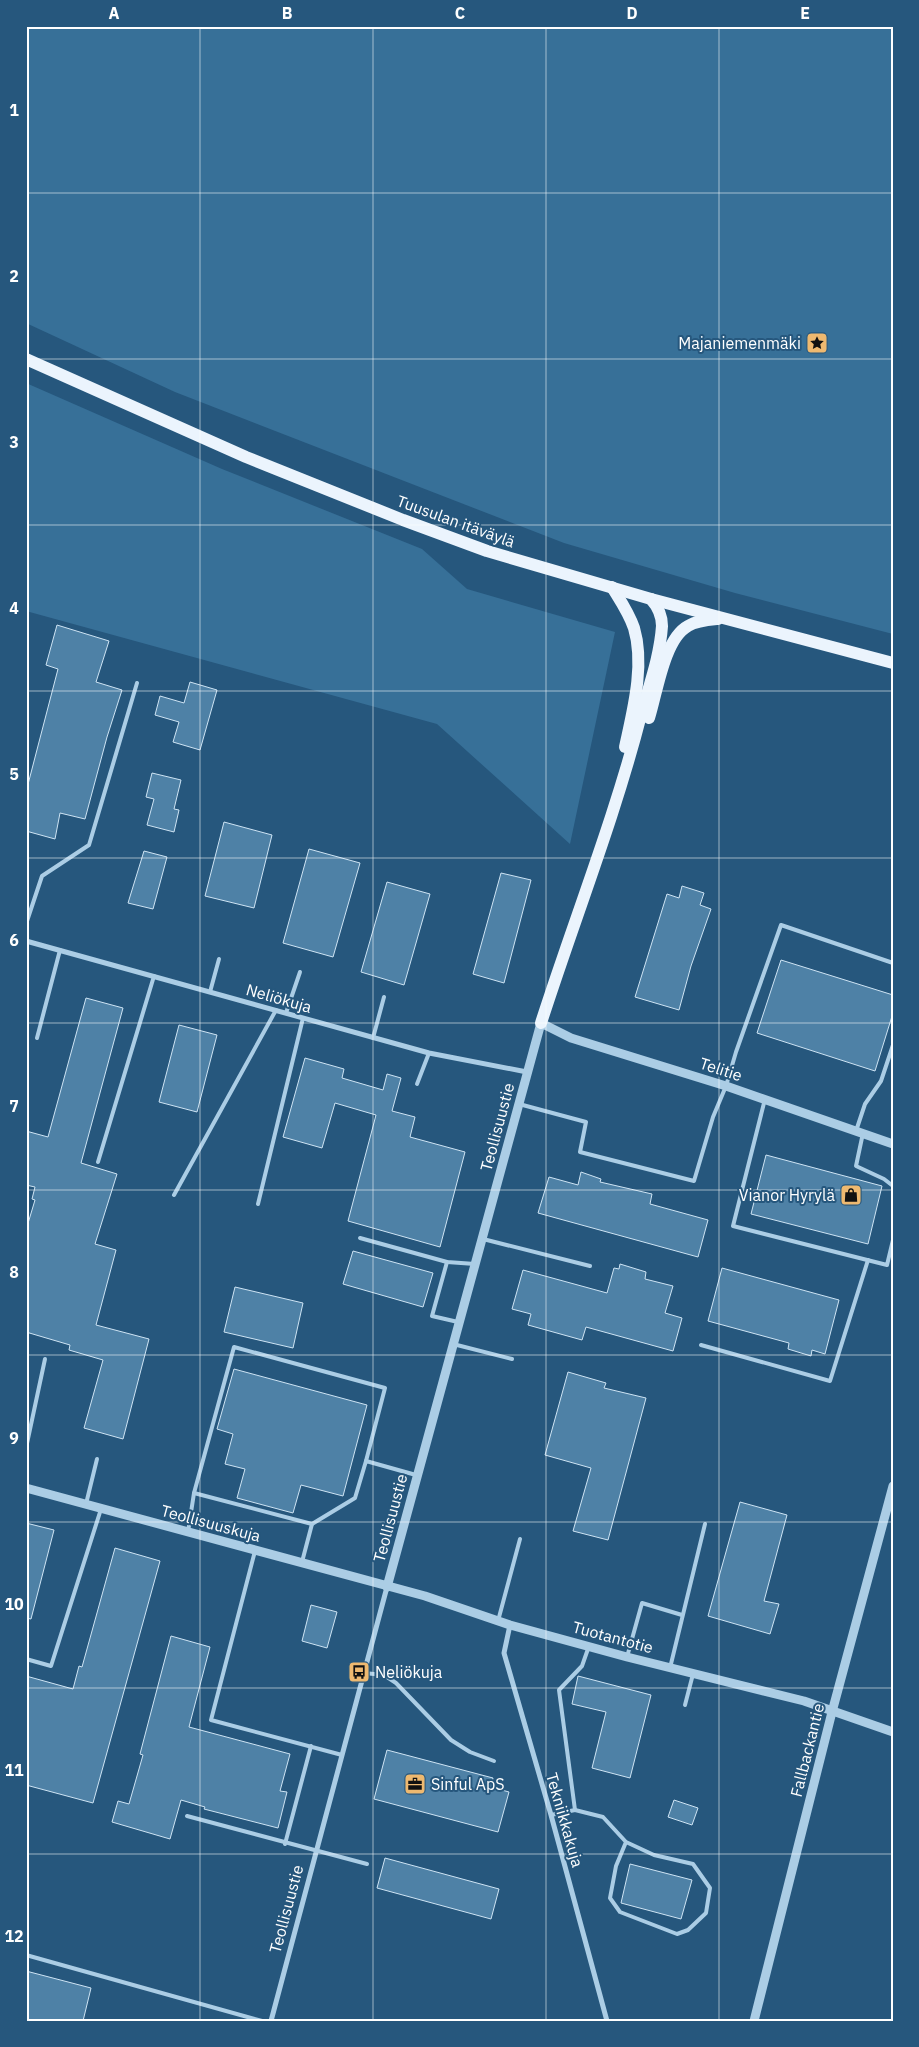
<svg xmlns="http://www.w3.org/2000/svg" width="919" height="2047" font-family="'IBM Plex Sans',sans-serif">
<rect width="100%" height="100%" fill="#26577d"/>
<g fill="#377098">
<path d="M26 26H893V634L735 593 564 543 175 392 26 323Z"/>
<path d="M26 383 222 469 422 549 467 589 615 632 570 844 437 724 26 611Z"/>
</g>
<g fill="#4e81a6" stroke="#cee4f4">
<path d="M57 625 109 641 96 682 122 690 107 737 85 819 60 813 55 839 26 831V792L58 669 46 665Z"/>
<path d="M190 682 217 690 200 750 173 742 179 722 155 715 160 696 184 703Z"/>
<path d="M152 773 181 780 174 809 179 810 174 832 147 825 154 799 146 797Z"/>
<path d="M224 822 272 835 254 908 205 896Z"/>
<path d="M309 849 360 863 333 957 283 943Z"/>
<path d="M144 851 167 857 153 909 128 903Z"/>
<path d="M501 873 531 880 504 983 473 974Z"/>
<path d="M387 882 430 894 404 985 361 972Z"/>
<path d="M682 886 704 893 700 905 711 909 691 966 679 1010 635 997 667 894 679 898Z"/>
<path d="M781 960 893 995V1013L875 1071 757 1033Z"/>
<path d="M86 998 123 1008 81 1163 117 1174 95 1244 116 1250 96 1325 149 1339 123 1439 84 1428 103 1360 69 1350 70 1345 26 1332V1230L35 1200 32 1199 35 1187 26 1185V1131L48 1137Z"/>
<path d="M179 1025 217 1035 197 1112 159 1102Z"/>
<path d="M305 1058 344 1069 342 1078 383 1090 387 1074 401 1078 392 1111 415 1117 410 1137 465 1152 440 1247 348 1221 376 1115 335 1103 322 1148 283 1137Z"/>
<path d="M766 1155 882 1186 868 1244 751 1214Z"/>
<path d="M581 1172 601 1179 600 1182 652 1194 650 1204 708 1220 698 1257 538 1213 549 1177 578 1185Z"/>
<path d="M353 1251 433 1273 423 1307 343 1284Z"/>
<path d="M620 1264 646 1272 645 1279 673 1286 665 1313 682 1318 673 1351 586 1327 582 1340 528 1325 531 1314 512 1309 523 1270 607 1293 614 1268 619 1269Z"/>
<path d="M722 1268 839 1300 825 1354 812 1350 811 1356 788 1349 789 1343 708 1321Z"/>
<path d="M235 1287 303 1303 293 1348 224 1332Z"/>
<path d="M234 1369 367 1405 343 1496 301 1485 293 1513 237 1498 245 1469 225 1464 233 1434 217 1429Z"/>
<path d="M568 1372 606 1383 604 1388 646 1398 608 1540 573 1531 591 1468 545 1455Z"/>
<path d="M740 1502 787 1515 764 1601 779 1604 770 1634 708 1616Z"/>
<path d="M26 1523 54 1530 31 1619 26 1618Z"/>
<path d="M115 1548 160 1561 93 1803 26 1785V1676L73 1689 79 1666 82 1667Z"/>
<path d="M311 1605 337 1612 327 1648 302 1641Z"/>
<path d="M171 1636 210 1647 189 1727 290 1754 280 1791 287 1792 278 1828 204 1809 205 1807 181 1800 170 1839 112 1822 118 1801 129 1804 143 1755 140 1754Z"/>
<path d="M578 1676 651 1695 630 1778 592 1768 606 1712 572 1704Z"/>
<path d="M387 1750 493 1778 491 1787 509 1792 498 1832 374 1799Z"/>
<path d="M674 1800 698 1808 692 1825 668 1817Z"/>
<path d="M385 1858 499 1889 491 1919 377 1888Z"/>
<path d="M630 1864 692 1880 681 1919 621 1903Z"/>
<path d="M26 1971 91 1988 83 2021H26Z"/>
</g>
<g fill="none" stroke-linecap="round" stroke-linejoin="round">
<g stroke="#abcde5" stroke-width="4">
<path d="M26 924 42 876 89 845 137 683"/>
<path d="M210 992 219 959"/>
<path d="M286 1013 300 972"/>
<path d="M37 1038 60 950"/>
<path d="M373 1038 384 997"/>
<path d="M417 1084 429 1053"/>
<path d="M765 1099 733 1226 887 1265 893 1240"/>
<path d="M519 1104 586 1122 580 1152 694 1181 713 1117 726 1086 736 1052 781 925 893 963"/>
<path d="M856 1131 865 1104 881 1081 893 1045"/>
<path d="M863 1133 856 1166 884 1179 893 1186"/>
<path d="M98 1162 154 976"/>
<path d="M174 1195 276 1010"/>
<path d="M258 1204 303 1018"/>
<path d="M360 1238 447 1262 475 1264"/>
<path d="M483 1239 590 1266"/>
<path d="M447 1262 432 1316 458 1322"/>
<path d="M453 1344 512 1359"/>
<path d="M701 1345 830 1381 868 1260"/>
<path d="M26 1448 45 1359"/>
<path d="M194 1493 312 1524 302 1562"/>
<path d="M86 1504 97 1459"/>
<path d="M312 1524 355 1498 366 1461 416 1475"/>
<path d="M188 1532 194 1493 234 1347 385 1388 366 1461"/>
<path d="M255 1551 211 1720 342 1755"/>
<path d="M498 1621 520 1539"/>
<path d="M627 1657 642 1603 682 1615"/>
<path d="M26 1659 51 1666 101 1509"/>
<path d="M670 1668 705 1524"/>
<path d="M364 1673 384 1675 396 1683 451 1740 470 1752 494 1761"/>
<path d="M685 1705 693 1674"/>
<path d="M575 1810 603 1817 626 1842 654 1855 693 1864 710 1888 706 1913 688 1930 677 1934 620 1912 610 1898 616 1866 626 1842"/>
<path d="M551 1815 575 1810 559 1690 582 1666 589 1646"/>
<path d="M187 1816 367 1864"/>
<path d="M285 1844 311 1746"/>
<path d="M26 1955 262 2021"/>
</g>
<g stroke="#abcde5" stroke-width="5">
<path d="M26 941 429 1053 527 1072"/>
<path d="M510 1625 504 1653 551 1815 607 2021"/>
<path d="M271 2021 387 1587"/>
</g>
<g stroke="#abcde5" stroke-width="9">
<path d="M26 1488 425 1596 510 1625 627 1657 804 1701 893 1732"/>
<path d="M387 1587 541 1023 571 1038 726 1086 893 1144"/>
<path d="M754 2021 832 1712 893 1486"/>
</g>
<g stroke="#ebf4fd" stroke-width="12">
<path d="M26 359 246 457 403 520 487 551 651 599 893 663"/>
<path d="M612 587C620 600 629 613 634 628 645 665 633 710 625 747"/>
<path d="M649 718C657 693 664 639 688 626 696 621 708 620 718 619"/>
<path d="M541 1023C574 920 614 820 641 715 649 686 660 656 662 626 662 615 658 607 651 599"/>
</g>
</g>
<path fill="none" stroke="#fff" stroke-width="1" stroke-opacity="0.55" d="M200 26V2021M373 26V2021M546 26V2021M719 26V2021M26 193H893M26 359H893M26 525H893M26 691H893M26 858H893M26 1023H893M26 1190H893M26 1355H893M26 1522H893M26 1688H893M26 1854H893"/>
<defs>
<g id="sight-square" transform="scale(1.125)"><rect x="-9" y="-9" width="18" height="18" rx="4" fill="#eeb970" stroke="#26577d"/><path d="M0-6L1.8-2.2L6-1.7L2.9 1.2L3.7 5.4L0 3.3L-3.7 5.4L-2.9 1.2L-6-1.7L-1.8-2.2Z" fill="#111"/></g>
<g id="shop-square" transform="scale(1.125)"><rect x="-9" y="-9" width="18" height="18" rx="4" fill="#eeb970" stroke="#26577d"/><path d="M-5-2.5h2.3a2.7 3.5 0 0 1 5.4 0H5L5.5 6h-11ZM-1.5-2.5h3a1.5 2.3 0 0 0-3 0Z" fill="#111"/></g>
<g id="bus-square" transform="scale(1.125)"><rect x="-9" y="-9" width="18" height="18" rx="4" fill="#eeb970" stroke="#26577d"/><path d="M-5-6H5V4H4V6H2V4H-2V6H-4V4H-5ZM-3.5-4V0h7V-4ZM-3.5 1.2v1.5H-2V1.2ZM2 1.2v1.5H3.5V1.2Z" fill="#111"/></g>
<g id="office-square" transform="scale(1.125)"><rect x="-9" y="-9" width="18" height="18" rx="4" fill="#eeb970" stroke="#26577d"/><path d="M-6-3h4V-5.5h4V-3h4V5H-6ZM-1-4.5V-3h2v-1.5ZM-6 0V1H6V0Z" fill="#111"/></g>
</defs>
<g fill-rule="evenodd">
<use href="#sight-square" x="817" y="343"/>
<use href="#shop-square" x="851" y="1195"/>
<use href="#bus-square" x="359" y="1672"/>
<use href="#office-square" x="415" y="1784"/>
</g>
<g text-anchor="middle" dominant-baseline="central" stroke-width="4" stroke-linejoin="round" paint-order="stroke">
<g font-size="16" fill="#fff" stroke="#26577d" text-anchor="end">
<text x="801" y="343">Majaniemenmäki</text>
<text x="835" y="1195">Vianor Hyrylä</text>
<text x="375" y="1672" text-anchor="start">Neliökuja</text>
<text x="431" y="1784" text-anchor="start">Sinful ApS</text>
</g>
<g font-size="16" fill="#fff" stroke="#26577d">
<text transform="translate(456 521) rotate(20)">Tuusulan itäväylä</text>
<text transform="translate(279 998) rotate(16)">Neliökuja</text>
<text transform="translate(721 1069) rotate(18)">Telitie</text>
<text transform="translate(497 1127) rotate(-75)">Teollisuustie</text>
<text transform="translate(390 1518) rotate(-75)">Teollisuustie</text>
<text transform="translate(211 1523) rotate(15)">Teollisuuskuja</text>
<text transform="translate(613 1637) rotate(15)">Tuotantotie</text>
<text transform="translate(807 1750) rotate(-76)">Fallbackantie</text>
<text transform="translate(565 1820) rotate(74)">Tekniikkakuja</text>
<text transform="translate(286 1909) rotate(-75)">Teollisuustie</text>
</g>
</g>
<rect width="919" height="2047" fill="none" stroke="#26577d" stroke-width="55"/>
<rect x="28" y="28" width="864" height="1992" fill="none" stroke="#fff" stroke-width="2"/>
<g font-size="16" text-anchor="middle" font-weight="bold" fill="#fff">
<text x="114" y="19">A</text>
<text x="287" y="19">B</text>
<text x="460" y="19">C</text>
<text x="632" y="19">D</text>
<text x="805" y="19">E</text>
<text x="14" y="116">1</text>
<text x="14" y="282">2</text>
<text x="14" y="448">3</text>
<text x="14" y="614">4</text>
<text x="14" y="780">5</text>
<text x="14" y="946">6</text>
<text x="14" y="1112">7</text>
<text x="14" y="1278">8</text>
<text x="14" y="1444">9</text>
<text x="14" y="1610">10</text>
<text x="14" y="1776">11</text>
<text x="14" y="1942">12</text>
</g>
</svg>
